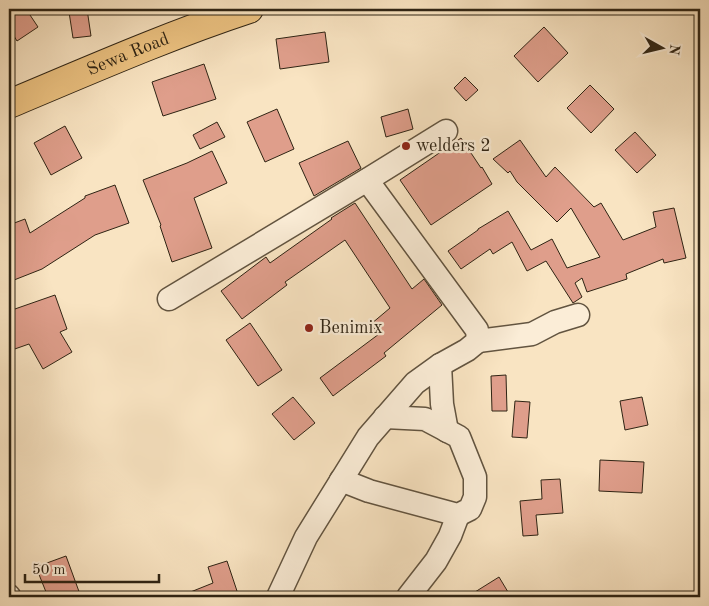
<svg xmlns="http://www.w3.org/2000/svg" width="709" height="606" font-family="'Old Standard TT',serif">
<rect width="100%" height="100%" fill="#f9e4c2"/>
<filter id="stains"><feTurbulence type="fractalNoise" baseFrequency=".004" numOctaves="4"/><feColorMatrix values="0 0 0 0 .2 0 0 0 0 .09 0 0 0 0 .02 0 0 0 .5 -.17"/></filter>
<radialGradient id="worn" r=".72"><stop offset=".6" stop-color="#630" stop-opacity="0"/><stop offset="1" stop-color="#630" stop-opacity=".3"/></radialGradient>
<g fill="#df9e8b" stroke="#2f2414">
<path d="M14 9H26L38 27 17 41 9 28V12Z"/>
<path d="M87 9 91 36 73 38 69 12Z"/>
<path d="M544 27 568 53 538 82 514 56Z"/>
<path d="M325 32 329 62 280 69 276 39Z"/>
<path d="M204 64 216 99 163 116 152 82Z"/>
<path d="M465 77 478 90 466 101 454 88Z"/>
<path d="M590 85 614 109 591 133 567 108Z"/>
<path d="M277 109 294 149 265 162 247 122Z"/>
<path d="M408 109 413 129 386 137 381 117Z"/>
<path d="M217 122 225 137 200 149 193 135Z"/>
<path d="M65 126 82 158 51 175 34 143Z"/>
<path d="M635 132 656 155 637 173 615 150Z"/>
<path d="M461 138 481 168 482 167 492 184 431 225 400 180Z"/>
<path d="M520 140 546 177 555 167 594 207 601 203 623 240 656 227 653 212 674 208 686 258 664 263 663 259 626 274 627 279 587 292 582 278 575 283 582 297 573 303 546 261 527 271 512 242 493 254 490 249 461 269 448 251 478 230V229L508 211 531 250 552 239 567 268 600 257 571 208 557 222 517 182 510 171 508 173 493 159Z"/>
<path d="M348 141 361 168 314 196 299 163Z"/>
<path d="M212 151 227 183 194 198 212 248 172 262 160 226 161 225 143 180 187 163Z"/>
<path d="M115 185 129 223 95 235 42 269 9 282V225L25 219 30 233 85 198V196Z"/>
<path d="M355 203 412 289 424 279 442 305 384 353 386 356 333 396 320 378 379 334 371 324 390 308 345 240 285 282 287 285 242 319 221 291 266 257 270 263 332 219 331 218Z"/>
<path d="M55 295 67 329 60 332 72 352 43 369 29 344 9 351V317L14 316 12 310Z"/>
<path d="M250 323 282 370 258 386 226 340Z"/>
<path d="M506 375 507 411H492L491 376Z"/>
<path d="M293 397 315 423 294 440 272 414Z"/>
<path d="M642 397 648 425 625 430 620 401Z"/>
<path d="M515 401 530 402 527 438 512 437Z"/>
<path d="M600 460 644 462 642 493 599 491Z"/>
<path d="M560 479 563 513 536 515 538 535 523 536 520 501 542 499 541 480Z"/>
<path d="M66 556 81 597H48L36 567Z"/>
<path d="M227 561 239 597H178L213 583 208 567Z"/>
<path d="M499 577 511 597H467Z"/>
</g>
<g fill="none" stroke-linecap="round" stroke-linejoin="round">
<g stroke="#625440" stroke-width="25">
<g id="minor">
<path d="M169 299 367 180 446 131"/>
<path d="M478 341 532 334 555 322 578 315"/>
<path d="M440 365 442 404 447 431"/>
<path d="M341 480 369 491 458 515 470 509 475 497V477L459 437 425 419 385 417"/>
<path d="M9 596V597"/>
<path d="M278 597 306 537 368 437 415 383 440 365 467 350 478 341 477 330 367 180"/>
<path d="M408 597 436 561 450 536 458 515"/>
</g>
</g>
<g stroke="#2f2414" stroke-width="30">
<g id="major">
<path id="s1" d="M9 104C88 71 167 36 249 9"/>
</g>
</g>
<use href="#minor" stroke="#fbedd7" stroke-width="22"/>
<use href="#major" stroke="#ecc281" stroke-width="28"/>
</g>
<g fill="#8f2418" stroke="#fbedd7" stroke-width="2">
<circle cx="406" cy="146" r="5"/>
<circle cx="309" cy="328" r="5"/>
</g>
<g text-anchor="middle" dominant-baseline="central" stroke-width="4.5" stroke-linejoin="round" paint-order="stroke">
<g font-size="18" fill="#2f2414" stroke="#fbedd7">
<text stroke="none"><textPath href="#s1" startOffset="129">Sewa Road</textPath></text>
</g>
<g font-size="18" fill="#2f2414" stroke="#fbedd7" text-anchor="start">
<text x="416" y="146">welders 2</text>
<text x="319" y="328">Benimix</text>
</g>
</g>
<rect width="709" height="606" fill="none" stroke="#f9e4c2" stroke-width="30"/>
<rect x="10" y="10" width="689" height="586" fill="none" stroke="#2f2414" stroke-width="2.5"/>
<rect x="15" y="15" width="679" height="576" fill="none" stroke="#2f2414"/>
<g transform="translate(662 48) rotate(98)" stroke="#fbedd7" stroke-width="4" paint-order="stroke">
<path d="M0-4L9 19L0 12L-9 19Z" fill="#2f2414"/>
<text y="-8" font-size="14" font-weight="bold" text-anchor="middle" fill="#2f2414">N</text>
</g>
<path d="M25 574v8h134v-8" fill="none" stroke="#2f2414" stroke-width="2.5"/>
<text x="32" y="574" font-size="15" fill="#2f2414" stroke="#fbedd7" stroke-width="4" paint-order="stroke">50 m</text>
<rect width="100%" height="100%" filter="url(#stains)"/>
<rect width="100%" height="100%" fill="url(#worn)"/>
</svg>
